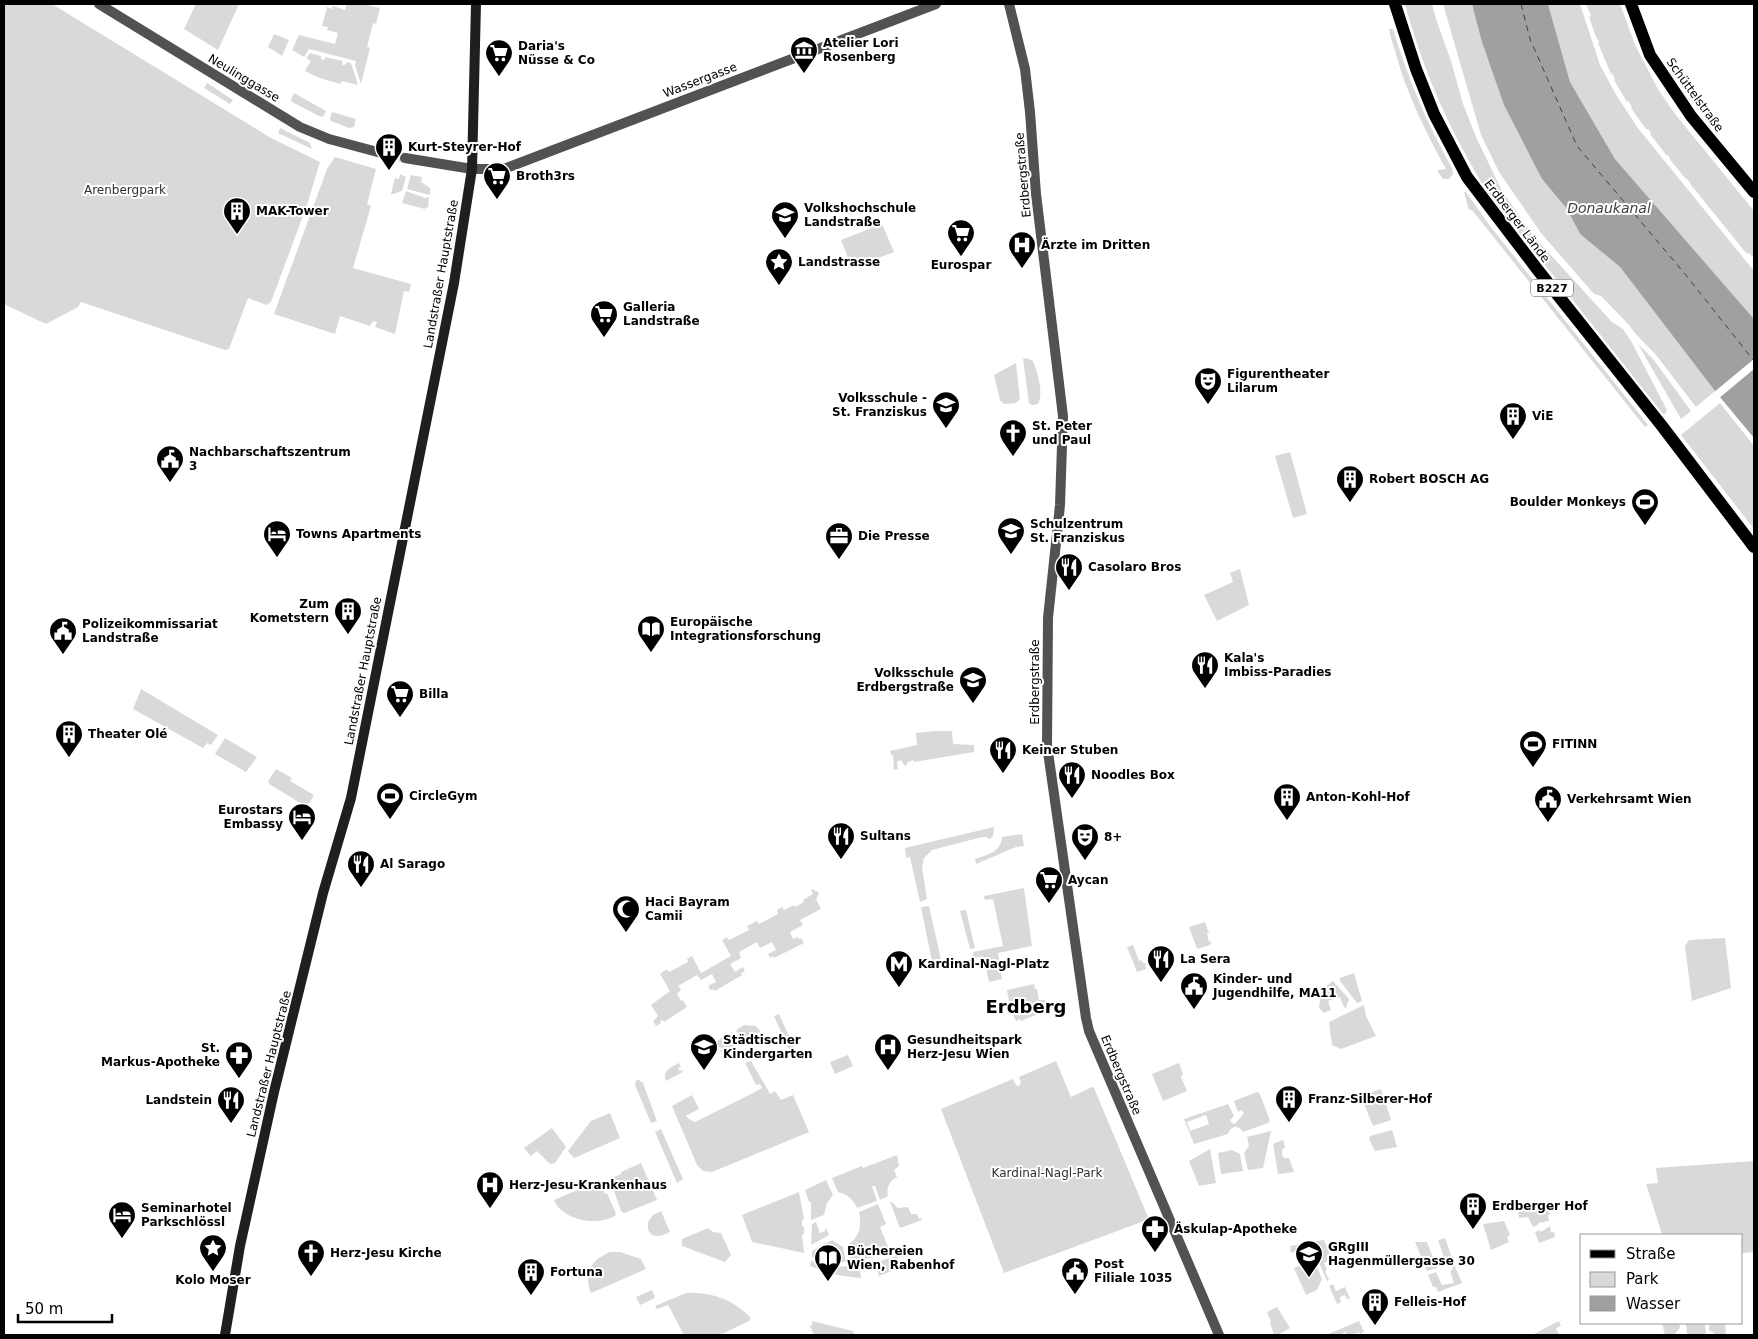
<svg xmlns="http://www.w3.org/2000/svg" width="1758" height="1339" font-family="'DejaVu Sans',sans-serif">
<rect width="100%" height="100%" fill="#fff"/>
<g fill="#d9d9d9" fill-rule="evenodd">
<path d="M4 4H52L271 138 320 162 307 205 271 302 267 305 248 298 229 349 225 350 81 302 78 307 46 324 4 304Z"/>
<path d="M196 4H239L218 50 184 29Z"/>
<path d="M347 4H363L380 8 376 24 373 23 367 47 370 48 361 84 355 65 356 61 309 49 304 57 292 50 299 35 335 44 338 33 327 30 328 27 322 26 327 7 332 9 333 6 345 10Z"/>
<path d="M1405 4H1432L1436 19 1451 61 1463 104 1476 137 1502 191 1536 239 1612 322 1623 329 1631 341 1667 410 1665 414H1663L1488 193C1450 131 1424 74 1405 4Z"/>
<path d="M1443 4H1472L1481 39 1542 179 1567 209 1580 234 1620 267 1715 391 1696 407 1656 355 1634 332 1629 325 1601 296 1594 294 1541 233 1499 172 1481 135Z"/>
<path d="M1548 4H1580L1600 65 1615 93 1637 127 1754 271V319L1615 159 1570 82Z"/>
<path d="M1586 4H1620L1636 47 1658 89 1675 114 1754 211V258L1749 253 1747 254 1691 185V184L1687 179H1686L1671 161 1668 155 1667 156 1650 134 1651 133 1648 129H1646L1631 108 1632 107 1628 101 1627 102 1614 80 1615 79 1612 73 1611 74 1598 43 1599 42 1596 37 1589 17 1591 16Z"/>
<path d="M1389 29H1393C1408 78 1427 124 1452 168L1453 174 1449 179H1443L1438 172V170L1446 169C1425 131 1406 92 1395 51 1393 44 1390 36 1389 29Z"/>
<path d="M274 34 289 40 282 56 268 47Z"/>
<path d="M310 53 321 56V59L324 60 325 57 343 61 342 65H345L347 62 351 63 358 85 342 81 340 84 317 77 305 71 311 61 306 58Z"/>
<path d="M207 83 233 100 230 104 204 88Z"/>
<path d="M294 93 326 111 324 116 321 117 292 102 291 99Z"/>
<path d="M332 112 356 119 354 127 349 128 331 121 330 118Z"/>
<path d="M280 128 310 143 312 149 278 133Z"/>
<path d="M335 157 376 169 367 204 371 206 353 268 411 284 409 292 404 291 395 334 375 327 377 322 373 321 370 326 340 316 335 334 274 314 327 169Z"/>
<path d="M400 174 406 177 402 191 394 194H391L395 178 399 179Z"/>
<path d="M411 175 422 177 421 182 430 188V195L407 189Z"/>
<path d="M406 191 425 198 429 197 428 208 426 207 425 209 402 203Z"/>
<path d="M1464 192H1466L1490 226 1648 425 1645 427 1472 210H1469Z"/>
<path d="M882 224 894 252 852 268 841 240Z"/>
<path d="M1638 344 1653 359 1691 411 1681 419Z"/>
<path d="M1026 358 1033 361C1037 372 1044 392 1038 404L1032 405 1029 403 1023 359Z"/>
<path d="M1016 363 1020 399 1016 403 1004 404 1000 400 994 375Z"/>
<path d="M1720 403 1754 446V529L1681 435Z"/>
<path d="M1290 452 1307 514 1293 518 1275 456Z"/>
<path d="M1240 569 1249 605 1217 621 1204 595 1233 582 1230 573Z"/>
<path d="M141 689 218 735 211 745 207 743 203 748 133 709Z"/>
<path d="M936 731H952L953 744 974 745V752L914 762 913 760 907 763V765L905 766 901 760 897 762 898 769 894 770 893 755H891L890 751 917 745 916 733Z"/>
<path d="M225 738 257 757 246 772 215 754Z"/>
<path d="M276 769 292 778 290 781 314 795 307 807 269 784 268 781Z"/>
<path d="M994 827 993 836 990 839 986 837H982L932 850 924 858 922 867 927 899 920 902 910 857 906 858 905 848Z"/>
<path d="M1022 834 1024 846 1016 847 976 864 975 859C987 855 1001 852 1002 837Z"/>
<path d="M1024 888 1032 946 998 953 1002 979 989 982 983 956 974 958 973 952 1003 946 993 899 985 900 984 896Z"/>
<path d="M813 889 815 891H817L819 894 816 899 821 909 800 920 803 925 790 932 793 939 798 937 799 939 801 938 804 943 774 958 773 956 770 958 768 954 776 950 772 942 760 948 757 942 739 952 741 958 730 964 735 972 743 967 745 971 741 973 742 975 715 991 713 989 710 990 708 986 716 982 712 974 701 980 697 975 678 986 681 990 677 994 681 1001 683 1000 687 1007 664 1022 663 1020 660 1021 661 1023 656 1026 653 1021 658 1016 651 1005 670 991 660 974 667 969 669 972 688 962 687 959 692 956 701 973 731 956 722 940 727 937 729 940 749 930 747 926 757 921 759 924 778 914 777 910 782 907 784 910 794 905 795 907 804 902 803 900 813 894 811 890Z"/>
<path d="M929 906 942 964 933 966 921 907Z"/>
<path d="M966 910 975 948 970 949 960 911Z"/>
<path d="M1205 922 1209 933H1207L1209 942 1212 941 1210 945 1197 949 1189 927Z"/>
<path d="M1725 938 1731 988 1692 1001 1685 946 1689 940Z"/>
<path d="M1133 945 1139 961 1141 960 1143 963H1145L1146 969 1137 972 1127 947Z"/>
<path d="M1354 973 1362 1001 1357 1003 1340 981V978Z"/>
<path d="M1333 981 1349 999 1346 1008 1344 1007 1340 997 1328 1001 1331 1010 1324 1013 1319 1008 1321 990Z"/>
<path d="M1034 984 1035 989H1037L1039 1000H1045L1048 1010 1021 1021 1020 1019 1016 1021 1010 1007 1007 990Z"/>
<path d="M1364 1005 1366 1016 1376 1036 1341 1049 1332 1045 1329 1022Z"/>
<path d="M779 1014 798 1056 797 1060 793 1059 774 1016Z"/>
<path d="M744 1025 756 1026 761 1032 742 1042 736 1030Z"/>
<path d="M732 1032 738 1044 721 1052 720 1051 722 1049 720 1047H718L715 1042Z"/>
<path d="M848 1055 853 1066 835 1074 830 1062Z"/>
<path d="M751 1061 770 1094 775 1091 781 1100 793 1095 809 1132 712 1172 703 1171 697 1165 672 1106 692 1095 699 1109 686 1116 689 1119 695 1122 753 1093 762 1088 760 1084 756 1085 745 1063Z"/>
<path d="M1056 1061 1071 1097 1092 1087 1094 1088 1148 1217 1147 1220 1004 1273 941 1109 1013 1079 1016 1085 1019 1086 1021 1083 1019 1077Z"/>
<path d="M679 1063 681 1067 678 1068 680 1071 682 1070 683 1072 666 1081C662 1071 671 1067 679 1063Z"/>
<path d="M1179 1063 1183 1074 1181 1077 1187 1091 1163 1101 1152 1074Z"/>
<path d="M637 1079 643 1083 657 1121 651 1123 635 1085Z"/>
<path d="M1381 1089 1391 1120 1373 1126 1361 1096Z"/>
<path d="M1257 1092 1260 1094 1270 1121 1268 1123 1243 1132C1238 1124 1231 1126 1228 1134L1194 1144 1184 1119 1228 1104 1234 1116 1230 1120 1232 1123 1235 1124 1244 1113 1241 1110 1238 1112 1234 1101ZM1206 1115 1209 1124 1190 1131 1187 1122Z"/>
<path d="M610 1113 620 1138 574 1158 568 1151 591 1121Z"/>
<path d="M552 1128 566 1147 555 1163 550 1164 537 1151 531 1156 524 1148Z"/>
<path d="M661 1129 683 1179 677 1183 655 1132Z"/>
<path d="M1392 1130 1397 1147 1375 1151 1369 1139 1370 1136Z"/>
<path d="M1271 1131 1263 1168 1248 1170 1244 1153 1249 1146 1247 1137Z"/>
<path d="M1283 1140 1285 1147 1282 1150V1155L1284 1158H1289L1294 1172 1278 1174 1273 1144Z"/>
<path d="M1210 1149 1216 1183 1199 1186 1189 1161Z"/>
<path d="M1232 1150 1240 1154 1243 1171 1221 1174 1218 1153Z"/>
<path d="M897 1155 899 1166 894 1170 897 1177C889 1181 886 1188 888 1196L880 1200 875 1186H872L877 1201 857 1208C854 1200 847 1194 838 1192L832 1178 862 1166 863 1168Z"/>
<path d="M1754 1161V1252L1742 1253V1235H1659L1662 1234 1646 1184 1658 1183 1656 1168Z"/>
<path d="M641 1163 657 1200 624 1213 621 1211 610 1179 621 1174V1172Z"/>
<path d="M826 1180 833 1195 827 1203 824 1215 811 1220V1202H809L805 1190Z"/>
<path d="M600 1183 605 1194 607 1193 616 1214 615 1216C596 1226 563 1221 554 1200L587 1186 589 1188Z"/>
<path d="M799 1192 804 1219 802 1220V1226L804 1227V1234L802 1235 804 1253 752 1242 742 1215Z"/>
<path d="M890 1202H892L898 1208 908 1207 911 1214H917L919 1219 921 1218 922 1220 900 1228Z"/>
<path d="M878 1204 886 1224 880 1227 890 1252 875 1257 851 1261 848 1245C860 1237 862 1225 859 1212Z"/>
<path d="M1548 1206 1550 1214 1548 1215 1549 1221 1538 1223V1225L1533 1227 1528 1217 1519 1218 1518 1210Z"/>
<path d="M661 1211 670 1232C659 1238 646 1239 648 1222L653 1215Z"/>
<path d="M1504 1221 1510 1235 1507 1237 1509 1242 1491 1250 1483 1224Z"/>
<path d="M816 1222 820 1233 825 1231 826 1228 829 1235 811 1245 812 1224Z"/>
<path d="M1550 1226 1551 1232H1554L1555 1237 1539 1243 1535 1232 1540 1230 1541 1232Z"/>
<path d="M708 1228 713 1232 721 1233 731 1255 725 1262 682 1246V1239Z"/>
<path d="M1445 1238 1453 1261 1447 1259 1445 1260 1438 1240Z"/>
<path d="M832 1240 843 1247 846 1262H830L812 1257V1251Z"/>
<path d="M1324 1240 1332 1259 1324 1263 1327 1270 1325 1271 1329 1280 1327 1281 1316 1256 1310 1252 1311 1248 1309 1247 1306 1251 1302 1249 1291 1253 1290 1246Z"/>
<path d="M1415 1242H1427L1437 1268 1427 1271Z"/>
<path d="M610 1252H620L641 1259 646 1269 591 1293C583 1273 591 1260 610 1252Z"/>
<path d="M897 1256 901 1267 879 1276 877 1266 873 1267V1263Z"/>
<path d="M811 1261 834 1267 866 1265V1269L860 1270 861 1278C843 1277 828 1273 810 1266Z"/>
<path d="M1306 1263 1317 1267 1322 1279 1317 1290 1306 1295 1294 1268Z"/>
<path d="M1454 1264 1462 1283 1438 1292 1436 1287H1433L1428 1275 1436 1272 1442 1285 1454 1283 1450 1271 1452 1270Z"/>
<path d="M1333 1284 1336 1291 1345 1287 1350 1299H1347L1345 1295 1340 1297 1341 1302 1337 1304 1329 1286Z"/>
<path d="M652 1290 655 1298 640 1305 636 1297Z"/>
<path d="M686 1293C711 1291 734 1300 751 1318L749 1321 720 1335H684L668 1305 657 1309 655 1306Z"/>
<path d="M1277 1307 1290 1328 1278 1335H1274L1270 1323 1271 1322 1267 1312Z"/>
<path d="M812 1321 853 1331 855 1335H814L810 1326 812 1325Z"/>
<path d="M1359 1321 1364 1332 1360 1334 1359 1332 1353 1335H1347L1346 1332 1339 1335H1326Z"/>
<path d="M1559 1321 1561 1326 1556 1328 1559 1335H1532Z"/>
<path d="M1662 1323H1679L1680 1328 1674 1335H1665Z"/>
<path d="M1686 1323H1705L1706 1335H1687Z"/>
<path d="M1712 1323H1725L1726 1335H1717L1709 1330V1325L1712 1324Z"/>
</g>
<path fill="#a0a0a0" d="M1472 4H1548L1570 82 1615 159 1754 319V438L1715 391 1620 267 1580 234 1567 209 1542 179 1504 105 1481 39Z"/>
<path fill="#fff" d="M1754 359V369L1718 399 1713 393Z"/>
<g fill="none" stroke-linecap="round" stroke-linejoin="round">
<path stroke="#414141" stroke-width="1" stroke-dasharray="6 5" stroke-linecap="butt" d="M1521 4 1530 39 1577 146 1685 274 1754 361"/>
<path stroke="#d9d9d9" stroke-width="10" stroke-dasharray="10 5" stroke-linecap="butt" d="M385 154 405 158"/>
<g stroke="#525252" stroke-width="10">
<path d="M99 4 300 127 329 139 385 154"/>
<path d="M1009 4 1025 69 1030 112 1036 194 1063 416 1060 505 1048 618 1047 745 1086 1018 1089 1031 1219 1335"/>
<path d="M405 158 472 169H504L936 4"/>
</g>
<path stroke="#1f1f1f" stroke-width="10" d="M225 1335 240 1246 274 1092 323 893 351 798 454 283 472 169 476 4"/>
<g stroke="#000" stroke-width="12">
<path d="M1395 4 1416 69 1434 114 1467 177 1537 269 1662 426 1754 547"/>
<path d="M1631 4 1650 55 1691 116 1754 192"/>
</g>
</g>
<defs>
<g id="museum-pin" transform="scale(1.4375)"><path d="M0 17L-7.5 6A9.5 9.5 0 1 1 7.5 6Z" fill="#000" stroke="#fff"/><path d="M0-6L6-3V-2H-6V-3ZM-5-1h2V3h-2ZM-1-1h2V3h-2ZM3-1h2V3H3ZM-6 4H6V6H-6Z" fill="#fff"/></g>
<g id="supermarket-pin" transform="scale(1.4375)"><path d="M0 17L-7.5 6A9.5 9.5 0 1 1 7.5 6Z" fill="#000" stroke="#fff"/><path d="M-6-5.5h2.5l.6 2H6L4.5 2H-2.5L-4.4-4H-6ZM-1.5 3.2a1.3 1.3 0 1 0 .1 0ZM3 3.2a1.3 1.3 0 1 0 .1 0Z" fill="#fff"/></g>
<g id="building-pin" transform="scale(1.4375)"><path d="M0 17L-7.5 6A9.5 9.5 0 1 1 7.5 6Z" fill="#000" stroke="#fff"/><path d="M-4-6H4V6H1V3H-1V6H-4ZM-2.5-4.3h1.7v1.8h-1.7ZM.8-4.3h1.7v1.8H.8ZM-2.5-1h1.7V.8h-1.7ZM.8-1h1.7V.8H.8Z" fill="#fff"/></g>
<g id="university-pin" transform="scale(1.4375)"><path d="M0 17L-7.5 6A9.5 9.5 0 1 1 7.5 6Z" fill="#000" stroke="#fff"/><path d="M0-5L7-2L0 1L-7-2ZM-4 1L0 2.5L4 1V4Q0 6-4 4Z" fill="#fff"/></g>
<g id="hospital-pin" transform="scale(1.4375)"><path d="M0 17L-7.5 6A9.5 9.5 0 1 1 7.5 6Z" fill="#000" stroke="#fff"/><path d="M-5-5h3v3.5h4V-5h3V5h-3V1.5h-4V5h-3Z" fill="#fff"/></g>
<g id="sight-pin" transform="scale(1.4375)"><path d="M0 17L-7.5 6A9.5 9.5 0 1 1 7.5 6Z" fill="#000" stroke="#fff"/><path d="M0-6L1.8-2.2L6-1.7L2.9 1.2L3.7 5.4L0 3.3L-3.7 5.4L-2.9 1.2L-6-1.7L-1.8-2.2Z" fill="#fff"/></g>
<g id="theatre-pin" transform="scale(1.4375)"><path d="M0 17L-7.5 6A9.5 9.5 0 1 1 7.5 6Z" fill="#000" stroke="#fff"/><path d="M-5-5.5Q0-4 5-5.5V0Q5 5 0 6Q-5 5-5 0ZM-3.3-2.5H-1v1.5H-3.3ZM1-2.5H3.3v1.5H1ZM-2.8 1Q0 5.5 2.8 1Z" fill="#fff"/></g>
<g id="school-pin" transform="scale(1.4375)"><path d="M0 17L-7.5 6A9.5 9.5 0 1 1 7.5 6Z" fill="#000" stroke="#fff"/><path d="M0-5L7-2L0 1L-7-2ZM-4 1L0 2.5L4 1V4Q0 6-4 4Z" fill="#fff"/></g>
<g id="church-pin" transform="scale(1.4375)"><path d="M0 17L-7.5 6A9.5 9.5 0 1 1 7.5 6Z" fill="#000" stroke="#fff"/><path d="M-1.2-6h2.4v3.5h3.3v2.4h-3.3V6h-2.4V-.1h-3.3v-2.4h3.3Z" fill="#fff"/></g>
<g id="civic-pin" transform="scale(1.4375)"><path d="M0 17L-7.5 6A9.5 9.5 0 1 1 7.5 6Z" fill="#000" stroke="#fff"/><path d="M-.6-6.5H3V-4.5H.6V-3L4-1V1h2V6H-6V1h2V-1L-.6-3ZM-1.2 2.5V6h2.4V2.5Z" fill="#fff"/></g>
<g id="stadium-pin" transform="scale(1.4375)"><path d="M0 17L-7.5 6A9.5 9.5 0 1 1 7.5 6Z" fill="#000" stroke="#fff"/><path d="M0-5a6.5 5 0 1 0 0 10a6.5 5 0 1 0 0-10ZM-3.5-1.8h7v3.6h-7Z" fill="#fff"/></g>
<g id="hotel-pin" transform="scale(1.4375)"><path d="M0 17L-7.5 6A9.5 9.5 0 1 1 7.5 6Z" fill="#000" stroke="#fff"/><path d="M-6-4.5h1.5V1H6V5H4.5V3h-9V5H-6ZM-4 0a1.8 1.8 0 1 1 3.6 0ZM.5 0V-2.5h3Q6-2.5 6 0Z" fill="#fff"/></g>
<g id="office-pin" transform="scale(1.4375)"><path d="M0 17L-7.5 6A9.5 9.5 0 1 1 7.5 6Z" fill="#000" stroke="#fff"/><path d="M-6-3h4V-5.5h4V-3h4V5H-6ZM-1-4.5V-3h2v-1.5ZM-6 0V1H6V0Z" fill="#fff"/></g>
<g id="restaurant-pin" transform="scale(1.4375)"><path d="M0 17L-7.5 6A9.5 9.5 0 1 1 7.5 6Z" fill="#000" stroke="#fff"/><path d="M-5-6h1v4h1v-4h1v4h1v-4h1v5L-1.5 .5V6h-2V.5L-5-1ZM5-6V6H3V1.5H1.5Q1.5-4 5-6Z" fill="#fff"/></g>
<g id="library-pin" transform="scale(1.4375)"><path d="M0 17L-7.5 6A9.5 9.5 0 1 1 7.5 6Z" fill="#000" stroke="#fff"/><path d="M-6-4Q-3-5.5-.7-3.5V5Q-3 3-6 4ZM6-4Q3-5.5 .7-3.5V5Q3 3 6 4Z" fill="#fff"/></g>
<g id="mosque-pin" transform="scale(1.4375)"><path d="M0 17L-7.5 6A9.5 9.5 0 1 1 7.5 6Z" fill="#000" stroke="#fff"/><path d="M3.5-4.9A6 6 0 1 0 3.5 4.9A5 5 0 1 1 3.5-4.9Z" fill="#fff"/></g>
<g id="metro-pin" transform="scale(1.4375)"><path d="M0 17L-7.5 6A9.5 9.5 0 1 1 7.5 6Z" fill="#000" stroke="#fff"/><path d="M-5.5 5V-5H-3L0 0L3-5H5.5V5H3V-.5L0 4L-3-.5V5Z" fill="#fff"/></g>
<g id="pharmacy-pin" transform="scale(1.4375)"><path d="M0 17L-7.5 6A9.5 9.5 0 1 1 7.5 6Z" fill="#000" stroke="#fff"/><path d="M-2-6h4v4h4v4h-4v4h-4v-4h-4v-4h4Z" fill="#fff"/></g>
</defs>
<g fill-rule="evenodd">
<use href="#museum-pin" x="804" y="50"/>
<use href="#supermarket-pin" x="499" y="53"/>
<use href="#building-pin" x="389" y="147"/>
<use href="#supermarket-pin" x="497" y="176"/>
<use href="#building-pin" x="237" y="211"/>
<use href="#university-pin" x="785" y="215"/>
<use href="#supermarket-pin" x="961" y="233"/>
<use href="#hospital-pin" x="1022" y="245"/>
<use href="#sight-pin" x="779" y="262"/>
<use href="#supermarket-pin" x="604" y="314"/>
<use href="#theatre-pin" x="1208" y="381"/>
<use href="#school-pin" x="946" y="405"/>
<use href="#building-pin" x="1513" y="416"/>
<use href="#church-pin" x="1013" y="433"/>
<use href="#civic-pin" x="170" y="459"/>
<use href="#building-pin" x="1350" y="479"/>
<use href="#stadium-pin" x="1645" y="502"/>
<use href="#school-pin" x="1011" y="531"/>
<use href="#hotel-pin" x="277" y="534"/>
<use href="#office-pin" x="839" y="536"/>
<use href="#restaurant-pin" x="1069" y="567"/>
<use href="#building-pin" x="348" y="611"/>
<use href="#library-pin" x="651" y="629"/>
<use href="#civic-pin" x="63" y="631"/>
<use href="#restaurant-pin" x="1205" y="665"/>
<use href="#school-pin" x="973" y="680"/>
<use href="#supermarket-pin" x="400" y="694"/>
<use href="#building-pin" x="69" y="734"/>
<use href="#stadium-pin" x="1533" y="744"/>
<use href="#restaurant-pin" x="1003" y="750"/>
<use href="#restaurant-pin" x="1072" y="775"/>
<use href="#stadium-pin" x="390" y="796"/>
<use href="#building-pin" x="1287" y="797"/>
<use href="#civic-pin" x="1548" y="799"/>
<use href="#hotel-pin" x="302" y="817"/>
<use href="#restaurant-pin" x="841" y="836"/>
<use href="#theatre-pin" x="1085" y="837"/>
<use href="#restaurant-pin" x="361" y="864"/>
<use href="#supermarket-pin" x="1049" y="880"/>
<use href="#mosque-pin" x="626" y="909"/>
<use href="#restaurant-pin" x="1161" y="959"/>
<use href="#metro-pin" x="899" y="964"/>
<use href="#civic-pin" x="1194" y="986"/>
<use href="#school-pin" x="704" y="1047"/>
<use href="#hospital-pin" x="888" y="1047"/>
<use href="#pharmacy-pin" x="239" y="1055"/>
<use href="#building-pin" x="1289" y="1099"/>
<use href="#restaurant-pin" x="231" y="1100"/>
<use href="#hospital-pin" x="490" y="1185"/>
<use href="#building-pin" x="1473" y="1206"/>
<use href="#hotel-pin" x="122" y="1215"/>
<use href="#pharmacy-pin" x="1155" y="1229"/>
<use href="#sight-pin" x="213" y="1248"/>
<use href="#church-pin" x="311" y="1253"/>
<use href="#school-pin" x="1309" y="1254"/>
<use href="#library-pin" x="828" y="1258"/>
<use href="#civic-pin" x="1075" y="1271"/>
<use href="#building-pin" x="531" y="1272"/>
<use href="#building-pin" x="1375" y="1302"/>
</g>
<g text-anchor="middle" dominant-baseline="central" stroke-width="4" stroke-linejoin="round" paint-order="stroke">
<rect fill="#fff" stroke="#4c4c4c" stroke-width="1" x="1531" y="279.5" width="42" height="17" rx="4"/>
<g font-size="11" font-weight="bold" fill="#000">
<text x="1552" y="288">B227</text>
</g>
<g font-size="12" font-weight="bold" fill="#000" stroke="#fff" text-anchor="start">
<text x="823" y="43">Atelier Lori<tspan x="823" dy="14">Rosenberg</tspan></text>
<text x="518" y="46">Daria's<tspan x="518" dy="14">Nüsse &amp; Co</tspan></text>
<text x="408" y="147">Kurt-Steyrer-Hof</text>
<text x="516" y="176">Broth3rs</text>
<text x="804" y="208">Volkshochschule<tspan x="804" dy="14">Landstraße</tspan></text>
<text x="256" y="211">MAK-Tower</text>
<text x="1041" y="245">Ärzte im Dritten</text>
<text x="798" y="262">Landstrasse</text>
<text x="961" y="265" text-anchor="middle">Eurospar</text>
<text x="623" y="307">Galleria<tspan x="623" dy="14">Landstraße</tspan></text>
<text x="1227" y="374">Figurentheater<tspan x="1227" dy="14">Lilarum</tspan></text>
<text x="927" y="398" text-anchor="end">Volksschule -<tspan x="927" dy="14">St. Franziskus</tspan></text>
<text x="1532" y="416">ViE</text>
<text x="1032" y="426">St. Peter<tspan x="1032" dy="14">und Paul</tspan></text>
<text x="189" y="452">Nachbarschaftszentrum<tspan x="189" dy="14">3</tspan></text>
<text x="1369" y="479">Robert BOSCH AG</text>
<text x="1626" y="502" text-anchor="end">Boulder Monkeys</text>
<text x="1030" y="524">Schulzentrum<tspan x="1030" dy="14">St. Franziskus</tspan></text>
<text x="296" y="534">Towns Apartments</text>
<text x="858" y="536">Die Presse</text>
<text x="1088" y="567">Casolaro Bros</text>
<text x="329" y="604" text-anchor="end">Zum<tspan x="329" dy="14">Kometstern</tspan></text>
<text x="670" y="622">Europäische<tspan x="670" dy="14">Integrationsforschung</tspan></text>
<text x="82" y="624">Polizeikommissariat<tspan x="82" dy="14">Landstraße</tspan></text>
<text x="1224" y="658">Kala's<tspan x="1224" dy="14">Imbiss-Paradies</tspan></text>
<text x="954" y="673" text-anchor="end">Volksschule<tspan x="954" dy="14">Erdbergstraße</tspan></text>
<text x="419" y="694">Billa</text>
<text x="88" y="734">Theater Olé</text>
<text x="1552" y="744">FITINN</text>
<text x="1022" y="750">Keiner Stuben</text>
<text x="1091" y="775">Noodles Box</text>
<text x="409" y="796">CircleGym</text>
<text x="1306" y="797">Anton-Kohl-Hof</text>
<text x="1567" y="799">Verkehrsamt Wien</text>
<text x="283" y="810" text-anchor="end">Eurostars<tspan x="283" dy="14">Embassy</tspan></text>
<text x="860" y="836">Sultans</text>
<text x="1104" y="837">8+</text>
<text x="380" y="864">Al Sarago</text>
<text x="1068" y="880">Aycan</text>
<text x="645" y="902">Haci Bayram<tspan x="645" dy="14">Camii</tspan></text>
<text x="1180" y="959">La Sera</text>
<text x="918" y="964">Kardinal-Nagl-Platz</text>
<text x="1213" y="979">Kinder- und<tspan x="1213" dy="14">Jugendhilfe, MA11</tspan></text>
<text x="723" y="1040">Städtischer<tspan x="723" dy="14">Kindergarten</tspan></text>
<text x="907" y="1040">Gesundheitspark<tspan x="907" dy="14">Herz-Jesu Wien</tspan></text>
<text x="220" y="1048" text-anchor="end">St.<tspan x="220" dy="14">Markus-Apotheke</tspan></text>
<text x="1308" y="1099">Franz-Silberer-Hof</text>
<text x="212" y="1100" text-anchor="end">Landstein</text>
<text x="509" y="1185">Herz-Jesu-Krankenhaus</text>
<text x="1492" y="1206">Erdberger Hof</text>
<text x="141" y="1208">Seminarhotel<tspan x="141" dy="14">Parkschlössl</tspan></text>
<text x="1174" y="1229">Äskulap-Apotheke</text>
<text x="1328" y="1247">GRgIII<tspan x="1328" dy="14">Hagenmüllergasse 30</tspan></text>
<text x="847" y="1251">Büchereien<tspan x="847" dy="14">Wien, Rabenhof</tspan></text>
<text x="330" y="1253">Herz-Jesu Kirche</text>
<text x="1094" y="1264">Post<tspan x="1094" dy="14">Filiale 1035</tspan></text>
<text x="550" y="1272">Fortuna</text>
<text x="213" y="1280" text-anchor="middle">Kolo Moser</text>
<text x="1394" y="1302">Felleis-Hof</text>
</g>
<g font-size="12" fill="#000" stroke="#fff">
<text transform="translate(244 78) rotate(31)">Neulinggasse</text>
<text transform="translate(700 80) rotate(-21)">Wassergasse</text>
<text transform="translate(1695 95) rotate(54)">Schüttelstraße</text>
<text transform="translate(1023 175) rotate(-95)">Erdbergstraße</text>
<text transform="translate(1517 221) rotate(53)">Erdberger Lände</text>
<text transform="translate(441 274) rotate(-80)">Landstraßer Hauptstraße</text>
<text transform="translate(363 671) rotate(-79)">Landstraßer Hauptstraße</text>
<text transform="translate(1035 682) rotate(-90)">Erdbergstraße</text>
<text transform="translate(269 1064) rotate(-76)">Landstraßer Hauptstraße</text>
<text transform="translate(1121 1075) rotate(67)">Erdbergstraße</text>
</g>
<g font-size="12" fill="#303030" stroke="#fff">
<text x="125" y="190">Arenbergpark</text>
<text x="1047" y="1173">Kardinal-Nagl-Park</text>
</g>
<g font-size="14" font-style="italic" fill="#414141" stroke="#fff">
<text x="1609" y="208">Donaukanal</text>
</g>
<g font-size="18" font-weight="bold" fill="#000" stroke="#fff">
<text x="1026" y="1006">Erdberg</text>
</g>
</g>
<rect width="1758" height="1339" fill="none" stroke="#000000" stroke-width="10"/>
<rect x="1580" y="1234" width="162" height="90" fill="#ffffff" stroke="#999999"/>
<rect x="1590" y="1250" width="25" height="8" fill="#000000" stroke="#999999"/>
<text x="1626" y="1259" font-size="15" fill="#000000">Straße</text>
<rect x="1590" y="1272" width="25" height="15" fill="#d9d9d9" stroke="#999999"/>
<text x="1626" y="1284" font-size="15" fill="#000000">Park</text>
<rect x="1590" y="1296" width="25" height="15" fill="#a0a0a0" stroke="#999999"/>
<text x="1626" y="1309" font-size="15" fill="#000000">Wasser</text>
<path d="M18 1314v8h94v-8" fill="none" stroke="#000000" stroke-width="2.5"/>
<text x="25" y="1314" font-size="15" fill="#000000" stroke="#ffffff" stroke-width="4" paint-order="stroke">50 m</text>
</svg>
